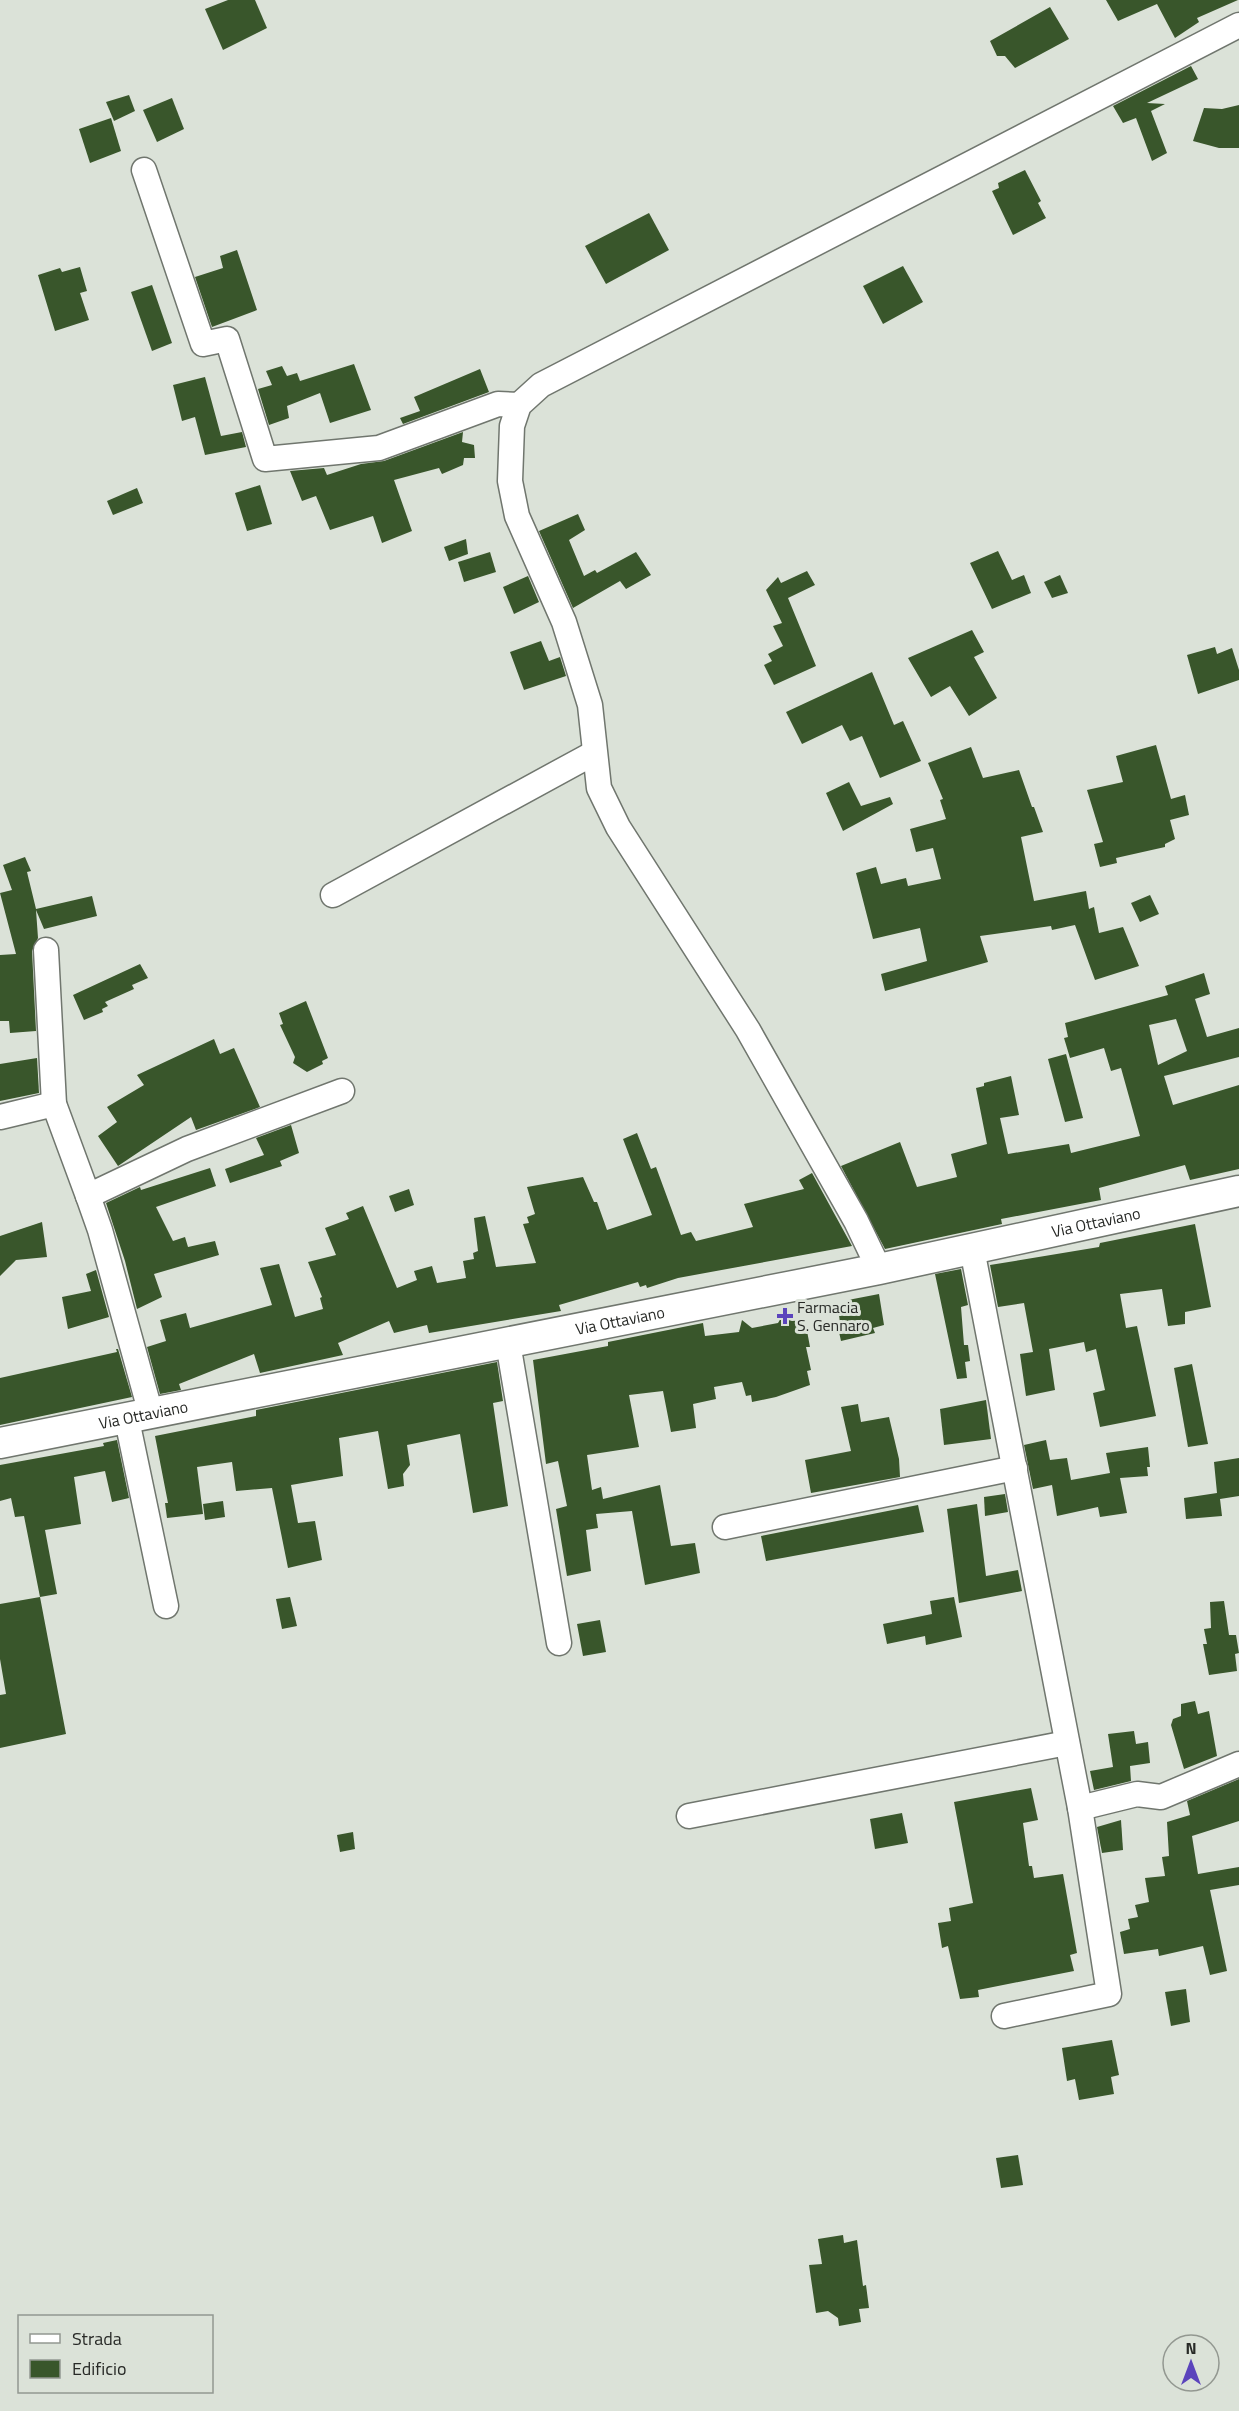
<svg xmlns="http://www.w3.org/2000/svg" width="1239" height="2411" font-family="'Titillium Web',sans-serif">
<rect width="100%" height="100%" fill="#dbe2d8"/>
<g fill="#39562b" fill-rule="evenodd">
<path d="M228 0H255L267 28 223 50 205 9Z"/>
<path d="M1106 0H1238L1197 18 1199 22 1175 38 1157 4 1118 21Z"/>
<path d="M1050 7 1069 39 1015 68 1005 56H997L990 41Z"/>
<path d="M1191 66 1198 79 1147 103 1165 104 1151 111 1167 153 1152 161 1136 118 1123 123 1113 106Z"/>
<path d="M129 95 135 111 114 121 106 102Z"/>
<path d="M172 98 184 129 157 142 143 110Z"/>
<path d="M1239 105V148H1219L1193 141 1204 108 1222 109Z"/>
<path d="M111 118 121 151 90 163 79 129Z"/>
<path d="M1025 170 1041 201 1038 203 1046 218 1013 235 992 191 999 188 998 183Z"/>
<path d="M649 213 669 250 606 284 585 246Z"/>
<path d="M237 250 257 310 212 327 195 277 223 268 220 256Z"/>
<path d="M903 266 923 302 883 324 863 286Z"/>
<path d="M80 267 87 291 80 293 89 320 55 331 38 275 60 268 62 272Z"/>
<path d="M152 285 172 343 152 351 131 292Z"/>
<path d="M354 364 371 410 330 423 320 393 287 406 289 418 269 425 258 389 272 385 266 371 282 366 287 376 297 373 300 381Z"/>
<path d="M480 369 489 392 403 424 400 418 420 411 414 397Z"/>
<path d="M205 377 221 436 242 432 246 447 205 455 195 417 182 421 173 385Z"/>
<path d="M463 432 462 442 474 445 475 458H464L463 465 442 474 439 468 394 480 412 531 382 543 373 516 330 530 316 496 302 501 290 471 324 468 327 475 361 464 384 461Z"/>
<path d="M260 485 272 524 247 531 235 493Z"/>
<path d="M137 488 143 503 113 515 107 501Z"/>
<path d="M578 514 585 530 569 540 584 576 595 570 597 573 636 552 651 575 626 589 620 581 573 608 539 531Z"/>
<path d="M466 539 468 554 449 561 444 547Z"/>
<path d="M998 551 1012 580 1024 575 1031 593 992 609 970 563Z"/>
<path d="M490 552 496 572 464 582 458 562Z"/>
<path d="M807 571 815 585 788 598 816 666 774 685 764 665 772 661 768 654 783 646 773 626 782 623 766 590 778 577 781 583Z"/>
<path d="M1060 575 1068 593 1052 598 1044 582Z"/>
<path d="M528 576 539 602 514 614 503 587Z"/>
<path d="M972 630 984 652 974 657 997 698 969 716 950 686 931 697 908 658Z"/>
<path d="M541 641 549 661 560 657 566 676 524 690 510 652Z"/>
<path d="M1215 647 1217 654 1232 648 1239 670V680L1198 694 1187 655Z"/>
<path d="M872 672 894 725 903 721 921 761 880 778 862 736 850 741 842 725 802 744 786 712Z"/>
<path d="M1156 745 1171 799 1185 795 1189 815 1170 820 1175 839 1165 844V847L1116 858 1117 863 1100 867 1094 844 1103 842 1087 790 1123 782 1116 756Z"/>
<path d="M971 747 983 778 1019 770 1032 807H1034L1043 832 1021 837 1034 901 1086 891 1089 909 1094 907 1099 933 1123 927 1139 966 1095 980 1075 925 1052 930 1051 926 980 936 988 962 885 991 881 974 927 961 920 928 873 939 856 873 876 867 881 884 906 878 908 886 941 879 933 848 916 852 910 829 946 819 940 800 943 799 928 763Z"/>
<path d="M849 782 861 806 890 797 893 804 843 831 826 793Z"/>
<path d="M25 857 31 871 27 872 36 909 92 896 97 916 44 929 36 910 38 938 32 951 36 1031 10 1033 9 1021H0V955L16 954 0 893 12 890 3 865Z"/>
<path d="M1150 895 1159 914 1140 922 1131 903Z"/>
<path d="M140 964 148 978 132 985 134 989 105 1002 108 1006 102 1009 103 1012 84 1020 73 995Z"/>
<path d="M1204 973 1210 994 1195 999 1207 1037 1239 1028V1057L1164 1076 1173 1105 1239 1085V1169L1190 1180 1185 1165 1099 1188 1101 1200 1001 1219 1002 1224 885 1249 841 1166 900 1142 917 1187 957 1177 951 1154 987 1144 976 1088 984 1086V1083L1011 1076 1019 1115 1000 1118 1008 1154 1069 1144 1071 1153 1140 1136 1121 1068 1111 1071 1104 1048 1070 1058 1064 1038 1068 1037 1065 1023 1168 995 1165 986ZM1176 1019 1187 1051 1158 1065 1149 1025Z"/>
<path d="M306 1001 328 1058 322 1061 323 1064 307 1072 293 1063 295 1057 280 1025 283 1024 279 1013Z"/>
<path d="M214 1039 220 1054 234 1048 260 1107 196 1130 191 1117 118 1166 98 1136 117 1122 107 1107 144 1085 137 1075Z"/>
<path d="M1066 1054 1083 1118 1065 1122 1048 1059Z"/>
<path d="M37 1058 39 1093 0 1101V1064Z"/>
<path d="M291 1125 299 1153 280 1161 282 1166 230 1183 225 1169 264 1155 256 1138Z"/>
<path d="M637 1133 651 1169 656 1167 681 1235 691 1232 696 1241 753 1227 744 1204 804 1189 799 1180 812 1173 852 1246 678 1278 647 1288 646 1285 640 1287 638 1282 559 1305 561 1311 429 1333 427 1325 394 1333 389 1321 338 1343 343 1355 260 1373 254 1354 179 1384 181 1390 160 1394 147 1347 166 1341 160 1320 186 1313 190 1328 272 1305 260 1268 279 1264 295 1317 323 1309 320 1298 322 1297 308 1262 336 1255 325 1228 349 1219 346 1213 363 1206 397 1288 417 1280 414 1271 432 1266 437 1283 466 1278 463 1261 474 1259 473 1253 478 1251 474 1218 485 1216 496 1267 536 1263 523 1224 529 1223 527 1217 535 1214 527 1187 583 1177 594 1202H597L607 1230 652 1215 623 1139Z"/>
<path d="M210 1168 216 1186 156 1207 173 1241 185 1237 188 1247 215 1241 219 1255 154 1274 162 1297 137 1309 125 1261 106 1203 140 1187 141 1190Z"/>
<path d="M409 1189 414 1205 395 1212 389 1196Z"/>
<path d="M42 1222 47 1257 16 1260 0 1276V1236Z"/>
<path d="M1195 1224 1211 1307 1185 1312V1324L1168 1326 1162 1289 1120 1294 1126 1328 1137 1326 1156 1416 1100 1427 1093 1393 1105 1390 1096 1349 1086 1352 1084 1342 1049 1349 1055 1390 1026 1396 1020 1354 1033 1352 1024 1303 998 1307 990 1265 1099 1247 1100 1243Z"/>
<path d="M961 1269 968 1305 961 1307 964 1345H968L970 1361 965 1362 967 1378 957 1379 935 1274Z"/>
<path d="M96 1270 109 1317 68 1329 62 1297 91 1291 86 1274Z"/>
<path d="M879 1294 884 1325 873 1328 875 1333 841 1341 837 1323H840L838 1307 849 1304 848 1300Z"/>
<path d="M781 1318 792 1321 805 1320 810 1347H806L811 1370 807 1371 810 1385 776 1397 752 1402 751 1395 746 1396 742 1382 714 1387 716 1399 693 1404 696 1428 671 1432 663 1391 629 1395 639 1447 587 1455 592 1490 601 1487 603 1499 660 1485 671 1546 695 1543 700 1573 645 1585 632 1511 596 1514 598 1528 586 1530 591 1571 567 1576 556 1509 567 1506 558 1461 546 1464 533 1360 608 1346V1342L703 1323 705 1336 739 1332 742 1320 752 1328 778 1323Z"/>
<path d="M116 1349H118L132 1397 0 1425V1378L117 1352Z"/>
<path d="M497 1362 503 1401 493 1403 508 1506 473 1513 460 1434 407 1445 410 1465 403 1474 404 1486 388 1489 378 1431 339 1438 343 1476 291 1485 298 1523 315 1521 322 1560 288 1568 272 1488 236 1491 232 1462 197 1467 203 1514 167 1518 165 1503H168L155 1436 256 1416V1410Z"/>
<path d="M1192 1364 1208 1444 1188 1447 1174 1368Z"/>
<path d="M986 1400 991 1439 944 1445 940 1409Z"/>
<path d="M858 1404 861 1422 889 1417 899 1459 900 1477 811 1493 805 1460 851 1451 841 1407Z"/>
<path d="M117 1440 129 1498 112 1502 105 1471 74 1477 81 1524 45 1530 57 1594 40 1597 24 1516 15 1517 11 1498 0 1501V1465L104 1446 103 1443Z"/>
<path d="M1046 1440 1050 1460 1067 1458 1071 1480 1110 1473 1106 1453 1148 1447 1150 1467H1147L1148 1476 1120 1478 1127 1513 1100 1517 1098 1507 1057 1516 1052 1485 1033 1489 1024 1445Z"/>
<path d="M1239 1458V1496L1220 1499 1222 1516 1186 1519 1184 1498 1217 1493 1214 1462Z"/>
<path d="M1005 1494 1008 1512 985 1516 984 1497Z"/>
<path d="M223 1501 225 1517 205 1520 203 1504Z"/>
<path d="M977 1504 986 1576 1018 1570 1022 1591 959 1603 947 1509Z"/>
<path d="M918 1505 924 1532 766 1561 761 1536Z"/>
<path d="M40 1597 66 1734 0 1748V1695L6 1694 0 1659V1604Z"/>
<path d="M290 1597 297 1626 282 1629 276 1599Z"/>
<path d="M954 1597 962 1637 926 1645 925 1636 887 1644 883 1624 932 1614 930 1601Z"/>
<path d="M1224 1601 1229 1635H1236L1239 1653 1235 1654 1237 1671 1209 1675 1203 1644H1207L1204 1629 1211 1628 1210 1602Z"/>
<path d="M600 1620 606 1652 583 1656 577 1624Z"/>
<path d="M1195 1701 1198 1714 1209 1711 1217 1756 1184 1769 1171 1725 1173 1719 1181 1716V1704Z"/>
<path d="M1134 1731 1136 1744 1148 1742 1150 1763 1130 1766 1131 1781 1094 1790 1090 1771 1113 1767 1108 1734Z"/>
<path d="M1239 1779V1821L1192 1836 1198 1874 1239 1867V1885L1210 1890 1227 1971 1210 1975 1203 1946 1159 1956 1158 1949 1124 1954 1120 1932 1130 1929 1128 1919 1138 1917 1135 1905 1149 1902 1145 1878 1165 1876 1162 1857 1169 1856 1167 1822 1190 1815 1187 1801Z"/>
<path d="M1031 1788 1038 1820 1023 1823 1029 1866H1032L1034 1878 1063 1874 1077 1953 1070 1955 1074 1971 978 1990 979 1997 960 1999 948 1946 942 1948 938 1923 951 1921 949 1908 973 1903 954 1802Z"/>
<path d="M902 1813 908 1843 875 1849 870 1819Z"/>
<path d="M1121 1820 1123 1850 1102 1853 1097 1827Z"/>
<path d="M353 1832 355 1849 340 1852 337 1835Z"/>
<path d="M1186 1989 1190 2022 1171 2026 1165 1992Z"/>
<path d="M1112 2040 1119 2075 1111 2077 1114 2094 1079 2100 1075 2079 1067 2081 1062 2048Z"/>
<path d="M1018 2155 1023 2185 1001 2188 996 2158Z"/>
<path d="M843 2235 844 2243 857 2240 863 2286 866 2285 869 2308 859 2309 861 2322 839 2326 838 2318 828 2311 816 2313 809 2265 822 2264 818 2239Z"/>
</g>
<g fill="none" stroke-linecap="round" stroke-linejoin="round">
<g stroke="#70766e" stroke-width="27">
<g id="minor">
<path d="M144 170 203 344 227 339 265 459 379 448 498 404 519 405"/>
<path d="M333 895 594 753"/>
<path d="M46 950 54 1104 88 1196 187 1149 342 1091"/>
<path d="M0 1117 54 1104"/>
<path d="M88 1196 100 1230 151 1414"/>
<path d="M972 1249 1080 1808 1109 1994 1004 2016"/>
<path d="M879 1269 856 1221 748 1030 618 827 599 788 590 705 564 622 517 516 510 481 512 426 519 405 541 385 1239 25"/>
<path d="M508 1343 559 1643"/>
<path d="M127 1420 166 1606"/>
<path d="M725 1527 1015 1468"/>
<path d="M1080 1808 1137 1794 1161 1797 1239 1764"/>
<path d="M689 1816 1067 1743"/>
</g>
</g>
<g stroke="#70766e" stroke-width="33">
<g id="major">
<path id="s1" d="M0 1443 879 1269 1239 1191"/>
</g>
</g>
<use href="#minor" stroke="#fff" stroke-width="24"/>
<use href="#major" stroke="#fff" stroke-width="30"/>
</g>
<path fill="#5b44bc" stroke="#dbe2d8" stroke-width="2" d="M782 1307h6v6h6v6h-6v6h-6v-6h-6v-6h6z"/>
<g text-anchor="middle" dominant-baseline="central" stroke-width="6" stroke-linejoin="round" paint-order="stroke">
<g font-size="16" fill="#282a27" stroke="#dbe2d8">
<text stroke="none"><textPath href="#s1" startOffset="1118">Via Ottaviano</textPath></text>
<text stroke="none"><textPath href="#s1" startOffset="632">Via Ottaviano</textPath></text>
<text stroke="none"><textPath href="#s1" startOffset="146">Via Ottaviano</textPath></text>
</g>
<g font-size="16" fill="#282a27" stroke="#dbe2d8" text-anchor="start">
<text x="797" y="1307">Farmacia<tspan x="797" dy="18">S. Gennaro</tspan></text>
</g>
</g>
<rect x="18" y="2315" width="195" height="78" fill="#dbe2d8" stroke="#939891" stroke-width="1.5"/>
<rect x="30" y="2334" width="30" height="9" fill="#ffffff" stroke="#939891" stroke-width="1.5"/>
<text x="72" y="2345" font-size="18" fill="#282a27">Strada</text>
<rect x="30" y="2360" width="30" height="18" fill="#39562b" stroke="#939891" stroke-width="1.5"/>
<text x="72" y="2375" font-size="18" fill="#282a27">Edificio</text>
<g transform="translate(1191 2363)"><circle r="28" fill="#dbe2d8" stroke="#939891" stroke-width="1.5"/>
<path d="M0-4.5L10 22L0 15L-10 22Z" fill="#5b44bc"/>
<text y="-9" font-size="16" font-weight="bold" text-anchor="middle" fill="#282a27">N</text>
</g>
</svg>
